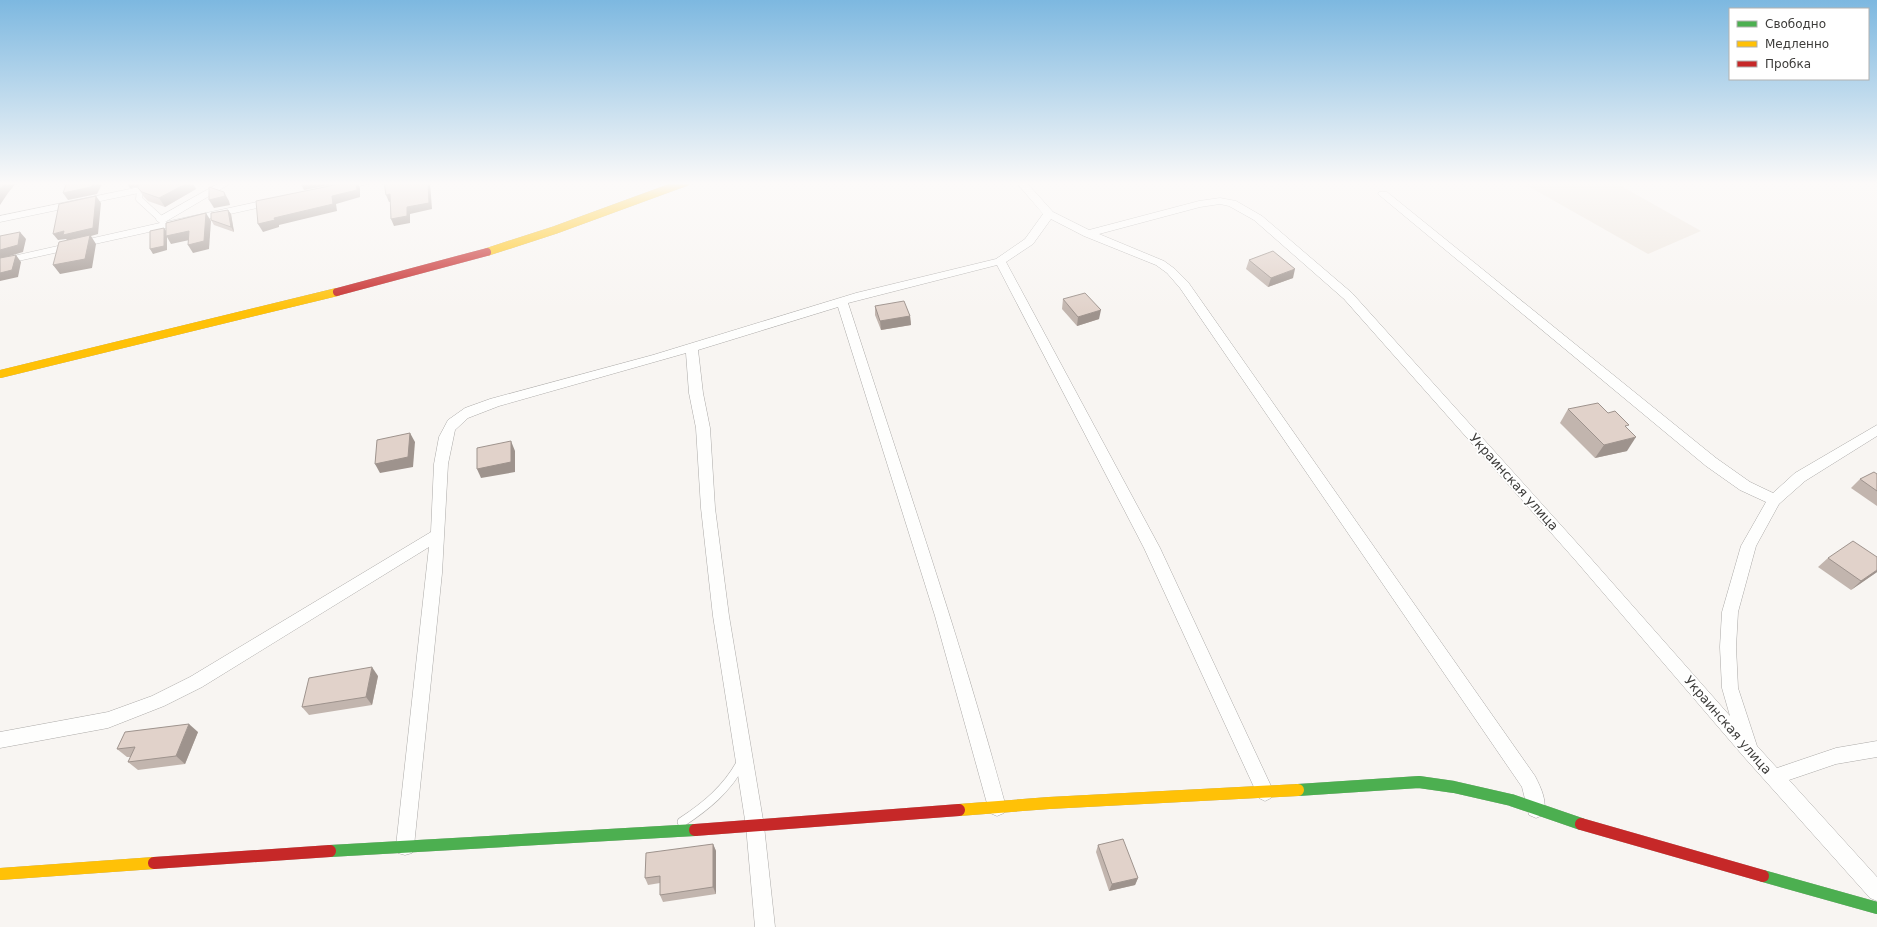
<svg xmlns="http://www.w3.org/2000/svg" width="1877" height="927" font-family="'DejaVu Sans',sans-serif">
<rect width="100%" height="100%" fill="#f8f5f2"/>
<path fill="#eee7df" d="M1521 182H1614L1701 231 1648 254Z"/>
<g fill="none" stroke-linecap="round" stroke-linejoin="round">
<g stroke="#acaaa8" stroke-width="7">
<path id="lane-far1" d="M140 189 139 199 162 220"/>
</g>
<g stroke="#acaaa8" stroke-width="10">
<path id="lane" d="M682 822C706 806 727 789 741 763"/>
</g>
<g stroke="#acaaa8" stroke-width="1">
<g id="street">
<path d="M164 182H182L177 185 0 222V216Z"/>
<path d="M221 182H233L165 222 275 198 280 201 275 204 0 265V259L160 223 156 220 157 218Z"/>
<path d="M351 182H370L369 184 340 190 335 187 336 185Z"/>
<path d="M1016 182H1026L1053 212 1089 230 1199 201 1220 198 1236 201 1262 216 1352 293 1586 553 1730 716 1722 688 1720 647 1722 612 1741 546 1766 502 1740 490 1706 466 1378 194 1379 192H1387L1716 458 1750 482 1773 493 1795 473 1877 425V436L1805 481 1779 504 1756 546 1738 612 1736 647 1738 688 1757 746 1777 768 1836 748 1877 741V757L1836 764 1789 780 1877 877V901L1870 898 1744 757 1576 561 1344 299 1254 220 1229 206 1220 204 1200 207 1099 234 1164 261 1175 269 1188 282 1535 776C1541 788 1548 802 1543 815L1536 818 1529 815 1522 787 1180 288 1167 273 1156 265 1084 236 1051 219 1033 244 1006 262 1160 548 1271 786 1274 792 1271 798 1265 801 1259 798 1144 548 997 265 848 303C902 471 960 637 1006 807L1004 813 997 816 990 813 988 807 935 616 838 307 698 350 703 393 710 428 715 508 729 616 764 826 775 927H755L746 826 713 616 701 508 696 428 689 393 686 353 499 406 468 418 455 430 448 464 442 573 414 846 412 853 405 855 398 853 396 846 429 547 202 687 164 706 108 728 0 748V732L108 712 152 696 190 677 431 532 434 464 439 437 448 420 465 408 490 399 653 355 856 293 996 259 1025 239 1043 214Z"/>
</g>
</g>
<g stroke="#acaaa8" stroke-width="12">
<g id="fast">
<path d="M1298 790 1419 782 1454 787 1511 800 1581 824"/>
<path d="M330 851 695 830"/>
<path d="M1763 876 1877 908"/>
</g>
</g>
<g stroke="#acaaa8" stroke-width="8">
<g id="slow-far1">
<path d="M487 252 555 230 686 182"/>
<path d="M0 374 337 292"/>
</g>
</g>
<g stroke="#acaaa8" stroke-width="12">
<g id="slow">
<path d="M959 810 1049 803 1298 790"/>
<path d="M0 874 154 863"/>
</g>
</g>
<g stroke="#acaaa8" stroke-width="8">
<path id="jam-far1" d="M337 292 487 252"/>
</g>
<g stroke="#acaaa8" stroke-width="12">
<g id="jam">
<path d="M1581 824 1763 876"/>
<path d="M695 830 959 810"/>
<path d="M154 863 330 851"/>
</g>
</g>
<use href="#lane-far1" stroke="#fefefd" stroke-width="6"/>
<use href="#lane" stroke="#fefefd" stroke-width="9"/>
<use href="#street" fill="#fefefd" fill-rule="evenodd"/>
<use href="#fast" stroke="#4caf50" stroke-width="12"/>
<use href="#slow-far1" stroke="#ffc107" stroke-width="8"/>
<use href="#slow" stroke="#ffc107" stroke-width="12"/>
<use href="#jam-far1" stroke="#c62828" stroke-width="8"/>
<use href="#jam" stroke="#c62828" stroke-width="12"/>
</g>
<g fill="#c2b5ae">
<path d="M126 182H192L196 189 165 207 148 201 144 197 138 188V186L130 188Z"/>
<path d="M228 210 231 214 234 232 214 225 211 220Z"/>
<path d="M1249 260 1293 278 1268 287 1246 269Z"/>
<path d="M1063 299 1099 319 1077 326 1062 309Z"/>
<path d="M875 306 910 316 911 325 881 330 875 315Z"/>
<path d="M1568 409 1608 413 1627 428V451L1595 458 1560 423Z"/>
<path d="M1877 474V506L1851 488 1860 479Z"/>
<path d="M1828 558 1877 572 1851 590 1818 567Z"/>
<path d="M378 676 372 705 309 715 302 707Z"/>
<path d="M198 732 185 764 138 770 128 762 131 757H127L117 749Z"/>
<path d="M713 844 716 851V894L663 902 660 895V883L648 885 645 878Z"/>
<path d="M1098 845 1138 878 1135 885 1109 891 1096 852Z"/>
</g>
<g fill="#9e938d">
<path d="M6 182H17L8 193 0 205V189Z"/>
<path d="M94 182H103L97 194 68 200 63 193Z"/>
<path d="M126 182H165L130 188Z"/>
<path d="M189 182H192L196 189 165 207 159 198Z"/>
<path d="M321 182H345L304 190 302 186Z"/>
<path d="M356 182H357L360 188V197L336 204 337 211 279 225V227L263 232 258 224 274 218 332 196Z"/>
<path d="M428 182H433H430L432 209 410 214V223L394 226 391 219 407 207Z"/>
<path d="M224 192 229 201 230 205 214 208 209 200Z"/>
<path d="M390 194 393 201 389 202 386 195Z"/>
<path d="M96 196 101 203 98 234 91 236 96 244 92 268 60 274 53 265 68 241 66 239 58 240 53 234 64 231Z"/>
<path d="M228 210 231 214 234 232 231 227Z"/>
<path d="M206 213 211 221 209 249 193 253 188 245Z"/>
<path d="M164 228 167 232 189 231 194 239 171 244 167 237V250L153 254 150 249Z"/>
<path d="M20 232 26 239 23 252 0 259V250Z"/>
<path d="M16 255 21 262 18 277 0 281V273Z"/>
<path d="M1295 269 1293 278 1268 287 1271 278Z"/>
<path d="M1101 310 1099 319 1077 326 1078 317Z"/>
<path d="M910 316 911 325 881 330 880 321Z"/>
<path d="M410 433 415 442 413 467 380 473 375 464Z"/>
<path d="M1636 437 1627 451 1595 458 1604 445Z"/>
<path d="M511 441 515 451V472L481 478 477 469Z"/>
<path d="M1877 570V572L1851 590 1861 581Z"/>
<path d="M372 667 378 676 372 705 366 697Z"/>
<path d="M189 724 198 732 185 764 176 756Z"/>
<path d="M713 844 716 851V894L713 887Z"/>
<path d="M1138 878 1135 885 1109 891 1112 884Z"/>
</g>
<g fill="#e1d2ca" stroke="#9e938d">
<path d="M0 182H6L0 189Z"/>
<path d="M67 182H94L91 187 63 193Z"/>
<path d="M150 182H189L159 198 142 192 138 188V185Z"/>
<path d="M302 182H321L302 186Z"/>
<path d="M349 182H356L357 190 332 196 333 204 274 218 275 220 258 224 256 201Z"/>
<path d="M384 182H428L429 203 407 207V216L391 219 390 194 386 195Z"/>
<path d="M209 187 224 192 225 196 209 200Z"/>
<path d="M96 196 93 228 63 235 64 231 53 234 59 204Z"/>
<path d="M228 210 231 227 211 220V213Z"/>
<path d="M206 213 204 241 188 245 189 231 166 236V223Z"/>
<path d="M164 228V246L150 249V231Z"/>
<path d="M20 232 18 245 0 250V236Z"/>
<path d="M90 235 85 259 53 265 59 242Z"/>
<path d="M1273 251 1295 269 1271 278 1249 260Z"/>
<path d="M16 255 12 270 0 273V258Z"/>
<path d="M1085 293 1101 310 1078 317 1063 299Z"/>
<path d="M904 301 910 316 880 321 875 306Z"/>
<path d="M1598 403 1608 413 1615 411 1629 425 1625 426 1636 437 1604 445 1568 409Z"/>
<path d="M410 433 408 457 375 464 377 440Z"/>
<path d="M511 441V462L477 469V448Z"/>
<path d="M1874 472 1877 474V491L1860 479Z"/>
<path d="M1853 541 1877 557V570L1861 581 1828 558Z"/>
<path d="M372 667 366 697 302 707 309 678Z"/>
<path d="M189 724 176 756 128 762 135 747 117 749 125 732Z"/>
<path d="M1123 839 1138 878 1112 884 1098 845Z"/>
<path d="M713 844V887L660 895V876L645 878 646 853Z"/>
</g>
<linearGradient id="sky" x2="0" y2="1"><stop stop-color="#7db8e0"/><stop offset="0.59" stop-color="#fcfaf9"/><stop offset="1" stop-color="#fcfaf9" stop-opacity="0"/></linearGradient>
<rect width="1877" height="311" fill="url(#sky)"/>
<g text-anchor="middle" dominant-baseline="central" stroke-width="3.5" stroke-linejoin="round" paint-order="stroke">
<g font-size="13" fill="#3d3c3a" stroke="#fff">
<text transform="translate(1514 482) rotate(48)">Украинская улица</text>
<text transform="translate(1728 725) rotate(49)">Украинская улица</text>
</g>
</g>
<rect x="1729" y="8" width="140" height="72" fill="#ffffff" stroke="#b1b1b0"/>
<rect x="1737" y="21" width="20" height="6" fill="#4caf50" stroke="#b1b1b0"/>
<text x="1765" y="28" font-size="12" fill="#3d3c3a">Свободно</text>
<rect x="1737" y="41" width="20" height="6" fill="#ffc107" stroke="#b1b1b0"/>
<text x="1765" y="48" font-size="12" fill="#3d3c3a">Медленно</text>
<rect x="1737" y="61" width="20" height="6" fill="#c62828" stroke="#b1b1b0"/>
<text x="1765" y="68" font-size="12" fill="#3d3c3a">Пробка</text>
</svg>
